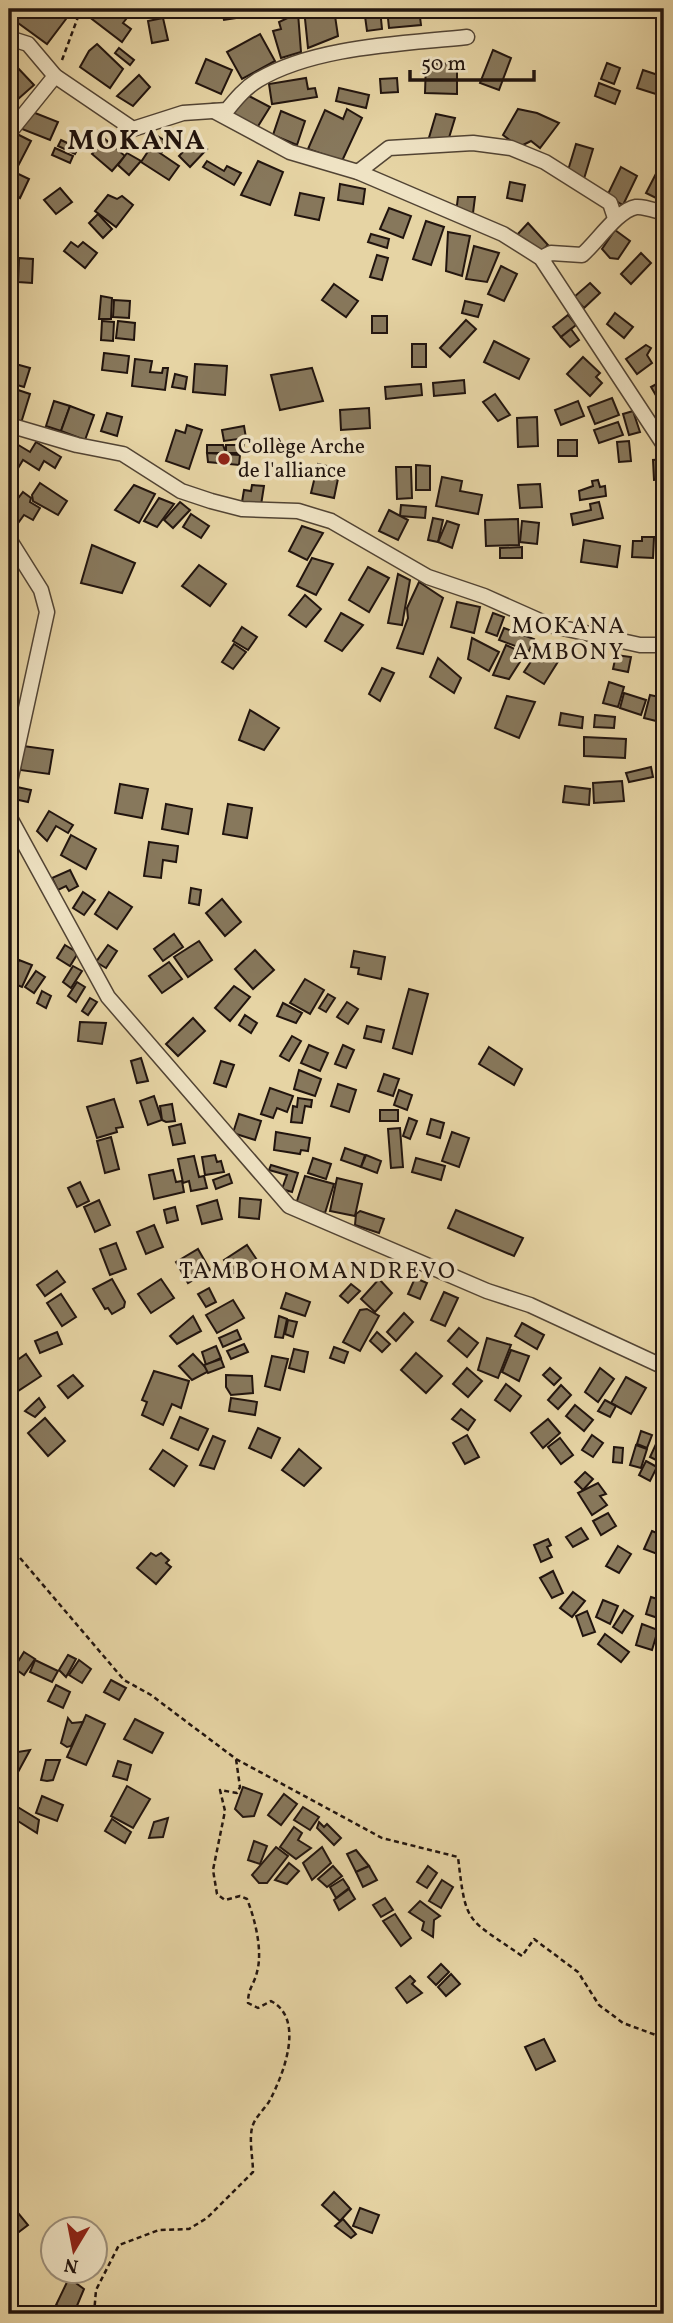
<svg xmlns="http://www.w3.org/2000/svg" width="673" height="2323" font-family="Vollkorn,serif">
<rect width="100%" height="100%" fill="#e6d4a4"/>
<filter id="stains"><feTurbulence type="fractalNoise" baseFrequency=".00286" numOctaves="4"/><feColorMatrix values="0 0 0 0 .2 0 0 0 0 .09 0 0 0 0 .02 0 0 0 .5 -.17"/></filter>
<radialGradient id="worn" r=".72"><stop offset=".6" stop-color="#630" stop-opacity="0"/><stop offset="1" stop-color="#630" stop-opacity=".3"/></radialGradient>
<g fill="#87785c" stroke="#21140e" stroke-width="2">
<path d="M22 9H53L66 19 47 44 14 20Z"/>
<path d="M93 9H134L123 23 131 29 122 42 88 16Z"/>
<path d="M221 9H237V18L224 20Z"/>
<path d="M304 9H334L338 36 308 48Z"/>
<path d="M364 9H380L382 29 367 31Z"/>
<path d="M387 9H419L421 25 389 28Z"/>
<path d="M298 13 301 52 281 58 273 31 281 29 279 22Z"/>
<path d="M163 18 168 40 152 43 148 21Z"/>
<path d="M260 34 275 61 242 79 227 52Z"/>
<path d="M97 44 123 69 110 88 80 67 89 51Z"/>
<path d="M119 48 134 60 130 65 115 53Z"/>
<path d="M493 50 511 58 499 90 480 83Z"/>
<path d="M206 59 232 70 221 94 196 83Z"/>
<path d="M426 63 457 64V94L425 93Z"/>
<path d="M607 63 620 68 614 84 601 79Z"/>
<path d="M16 66 34 85 9 107V72Z"/>
<path d="M643 70 664 77 662 96 637 88Z"/>
<path d="M139 75 150 87 133 106 117 96Z"/>
<path d="M306 78 308 89 315 88 317 97 272 104 269 84Z"/>
<path d="M397 78 398 92 381 93 380 79Z"/>
<path d="M599 83 620 91 615 104 595 96Z"/>
<path d="M339 88 369 95 366 108 336 101Z"/>
<path d="M247 95 270 107 255 131 231 116Z"/>
<path d="M347 109 362 118 342 161 308 149 325 110 343 119Z"/>
<path d="M518 109 537 113 559 123 540 148 531 141 519 147 503 135Z"/>
<path d="M30 111 58 122 50 140 22 129Z"/>
<path d="M281 111 305 121 297 145 273 135Z"/>
<path d="M436 114 455 118 448 141H428Z"/>
<path d="M15 133 31 141 17 168 9 164V144Z"/>
<path d="M156 135 167 142 162 152 150 146Z"/>
<path d="M105 139 125 156 112 171 92 154Z"/>
<path d="M195 139 207 149 190 167 179 156Z"/>
<path d="M61 140 78 148 75 154 58 146Z"/>
<path d="M576 144 593 149 583 182 566 177Z"/>
<path d="M151 147 179 166 169 180 141 162Z"/>
<path d="M55 148 73 156 70 163 52 155Z"/>
<path d="M127 153 141 161 129 175 118 165Z"/>
<path d="M207 161 224 171 227 166 241 173 234 185 203 167Z"/>
<path d="M258 161 283 172 270 205 241 195Z"/>
<path d="M661 164 664 166V202L646 193Z"/>
<path d="M621 167 637 176 623 205 607 196Z"/>
<path d="M10 170 29 179 20 198 9 192Z"/>
<path d="M510 182 525 185 522 201 507 198Z"/>
<path d="M340 184 365 189 363 204 338 200Z"/>
<path d="M60 188 72 202 56 214 44 200Z"/>
<path d="M300 193 324 198 319 220 295 215Z"/>
<path d="M108 195 117 199 122 196 133 205 116 227 95 211Z"/>
<path d="M458 197H475L473 213H456Z"/>
<path d="M389 208 411 216 403 238 380 229Z"/>
<path d="M98 214 112 229 103 238 89 223Z"/>
<path d="M426 221 444 227 431 265 413 259Z"/>
<path d="M528 223 548 245 536 256 516 236Z"/>
<path d="M615 230 630 241 618 259 610 258 602 249Z"/>
<path d="M448 232 470 236 462 276 446 271Z"/>
<path d="M371 234 389 239 387 248 368 242Z"/>
<path d="M71 242 78 247 83 242 97 253 85 268 64 251Z"/>
<path d="M474 246 499 253 487 282 466 279Z"/>
<path d="M641 253 651 263 631 284 621 274Z"/>
<path d="M377 255 388 258 382 280 370 277Z"/>
<path d="M19 258 33 259 32 283 18 282Z"/>
<path d="M501 266 517 274 504 301 488 294Z"/>
<path d="M590 283 600 293 584 308 574 297Z"/>
<path d="M334 284 358 301 346 317 322 300Z"/>
<path d="M101 296 112 298 111 319H99Z"/>
<path d="M114 300 130 301 129 318 113 317Z"/>
<path d="M465 301 482 305 478 317 462 313Z"/>
<path d="M615 313 633 327 624 338 607 324Z"/>
<path d="M568 315 576 325 561 337 553 327Z"/>
<rect x="372" y="316" width="15" height="17"/>
<path d="M466 320 476 329 450 357 440 348Z"/>
<path d="M102 321 114 322 113 341 101 340Z"/>
<path d="M118 321 135 323 134 340 116 338Z"/>
<path d="M571 329 579 340 570 347 561 337Z"/>
<path d="M494 341 529 359 519 379 484 362Z"/>
<rect x="412" y="344" width="14" height="23"/>
<path d="M646 345 651 348 647 355 652 363 637 374 626 359Z"/>
<path d="M104 353 129 356 127 373 102 370Z"/>
<path d="M583 357 600 373 596 377 602 383 590 396 567 374Z"/>
<path d="M135 359 152 361 150 372 162 373 163 368H168L165 390 132 386Z"/>
<path d="M12 363 30 368 24 387 10 383Z"/>
<path d="M195 364 227 366 225 395 193 392Z"/>
<path d="M312 368 323 401 280 410 271 375Z"/>
<path d="M175 374 187 377 185 389 172 387Z"/>
<path d="M464 380 465 393 434 396 433 383Z"/>
<path d="M664 380V402L661 404 651 387Z"/>
<path d="M421 384 422 395 386 399 385 387Z"/>
<path d="M9 387 30 394 21 423 9 420Z"/>
<path d="M495 394 510 415 498 421 483 402Z"/>
<path d="M612 398 619 415 595 424 588 407Z"/>
<path d="M54 401 70 406 61 431 46 426Z"/>
<path d="M578 401 584 416 561 425 555 410Z"/>
<path d="M70 406 94 415 85 440 61 431Z"/>
<path d="M369 408 370 428 341 430 340 410Z"/>
<path d="M633 411 640 432 629 435 623 414Z"/>
<path d="M107 413 122 417 117 436 101 431Z"/>
<path d="M537 417 538 446 518 447 517 418Z"/>
<path d="M618 422 623 435 599 443 594 430Z"/>
<path d="M187 425 202 430 189 469 166 461 176 430 185 433Z"/>
<path d="M244 426 246 438 224 441 222 430Z"/>
<path d="M10 440 30 452 36 442 61 457 55 468 44 461 39 470 23 460 14 475 9 472Z"/>
<rect x="558" y="440" width="19" height="16"/>
<path d="M629 441 631 461 619 462 617 442Z"/>
<path d="M207 445H223L226 453H207Z"/>
<rect x="226" y="445" width="18" height="8"/>
<path d="M207 453 240 455 239 465 208 462Z"/>
<path d="M664 459V479L654 480 653 460Z"/>
<path d="M318 464 340 469 334 498 311 493Z"/>
<path d="M416 465 430 466V490H416Z"/>
<path d="M396 467H411L412 498 397 499Z"/>
<path d="M442 477 462 481 460 491 482 495 478 514 436 506Z"/>
<path d="M598 480 600 487 605 486 606 496 580 500 579 491 593 486 592 481Z"/>
<path d="M40 483 67 501 58 515 33 501 32 495Z"/>
<path d="M540 484 542 507 520 508 518 485Z"/>
<path d="M134 485 155 494 139 523 115 510Z"/>
<path d="M252 485 264 486 261 505 242 502 244 490 251 491Z"/>
<path d="M23 492 31 498 30 502 40 508 33 520 24 515 13 530 9 525V510Z"/>
<path d="M159 498 174 504 157 527 144 521Z"/>
<path d="M180 502 190 510 173 528 164 520Z"/>
<path d="M599 502 603 518 573 525 571 514 591 510 590 504Z"/>
<path d="M401 505 426 507 425 518 400 516Z"/>
<path d="M389 510 408 520 398 540 379 531Z"/>
<path d="M191 514 209 526 201 538 183 527Z"/>
<path d="M433 518 443 520 438 542 428 540Z"/>
<path d="M518 519 519 545 486 546 485 520Z"/>
<path d="M447 521 459 525 452 548 438 542Z"/>
<path d="M522 521 539 523 537 544 520 542Z"/>
<path d="M302 526 323 533 307 560 289 551Z"/>
<path d="M642 537H654L653 558 632 557 633 541H642Z"/>
<path d="M584 540 620 546 617 567 581 562Z"/>
<path d="M92 545 135 563 122 593 81 583Z"/>
<path d="M522 547V558H500V548Z"/>
<path d="M312 558 333 564 316 595 297 586Z"/>
<path d="M199 565 226 584 210 606 182 586Z"/>
<path d="M368 567 389 578 369 612 349 600Z"/>
<path d="M398 574 410 580 402 625 388 623Z"/>
<path d="M419 582 443 598 423 654 397 648 408 618 407 608Z"/>
<path d="M305 595 321 609 306 627 289 615Z"/>
<path d="M457 602 480 607 474 633 451 627Z"/>
<path d="M341 613 363 625 342 651 325 641Z"/>
<path d="M493 613 504 617 497 636 486 632Z"/>
<path d="M242 627 257 637 248 650 233 641Z"/>
<path d="M504 628 534 639 529 651 499 640Z"/>
<path d="M472 638 499 652 489 671 468 659Z"/>
<path d="M234 644 246 652 233 669 222 662Z"/>
<path d="M506 645 525 654 509 679 493 675Z"/>
<path d="M540 648 559 660 544 684 524 672Z"/>
<path d="M616 655 631 657 628 672 613 669Z"/>
<path d="M438 658 461 678 454 693 430 677Z"/>
<path d="M382 668 394 673 380 701 369 694Z"/>
<path d="M609 682 624 687 618 707 603 703Z"/>
<path d="M624 693 646 700 641 715 620 708Z"/>
<path d="M650 695 664 698V723L644 718Z"/>
<path d="M507 696 535 702 519 738 495 728Z"/>
<path d="M250 710 279 728 264 750 239 740Z"/>
<path d="M561 713 583 717 582 728 559 725Z"/>
<path d="M595 715 615 717 614 728 594 727Z"/>
<path d="M584 737 626 739 625 758 584 756Z"/>
<path d="M23 746 53 750 49 774 20 770Z"/>
<path d="M651 767 653 777 629 782 626 773Z"/>
<path d="M622 781 624 801 594 803 593 783Z"/>
<path d="M120 784 148 789 142 818 115 813Z"/>
<path d="M565 786 590 789 589 805 563 802Z"/>
<path d="M17 787 31 790 28 802 14 799Z"/>
<path d="M166 804 192 809 188 834 162 829Z"/>
<path d="M228 804 252 808 247 838 223 834Z"/>
<path d="M49 811 73 825 68 833 56 826 47 841 37 831Z"/>
<path d="M71 835 96 849 86 869 61 855Z"/>
<path d="M149 842 178 846 176 862 163 860 161 878 144 876Z"/>
<path d="M70 870 78 886 69 891 66 886 58 890 52 878Z"/>
<path d="M191 888 201 890 199 905 189 903Z"/>
<path d="M83 892 95 900 84 915 73 908Z"/>
<path d="M109 892 132 907 117 929 95 914Z"/>
<path d="M222 899 241 922 225 936 206 913Z"/>
<path d="M174 934 183 947 163 961 154 949Z"/>
<path d="M199 941 212 960 188 977 174 957Z"/>
<path d="M65 945 78 953 70 966 57 958Z"/>
<path d="M108 945 117 951 106 968 96 962Z"/>
<path d="M255 950 274 970 253 989 235 969Z"/>
<path d="M354 951 385 957 381 979 358 974 359 968 351 967Z"/>
<path d="M19 960 32 965 22 987 10 982Z"/>
<path d="M169 962 182 979 162 993 149 976Z"/>
<path d="M73 966 82 971 71 988 63 982Z"/>
<path d="M36 971 45 977 34 993 25 987Z"/>
<path d="M305 979 324 990 310 1014 290 1003Z"/>
<path d="M77 982 85 987 76 1002 68 996Z"/>
<path d="M234 986 250 997 230 1021 215 1008Z"/>
<path d="M409 989 428 994 412 1054 393 1048Z"/>
<path d="M42 991 51 996 46 1008 37 1003Z"/>
<path d="M328 994 335 998 326 1012 319 1008Z"/>
<path d="M90 998 97 1002 88 1015 82 1011Z"/>
<path d="M347 1002 358 1009 348 1024 337 1017Z"/>
<path d="M283 1003 302 1013 296 1023 277 1016Z"/>
<path d="M245 1015 257 1023 251 1033 239 1025Z"/>
<path d="M193 1018 205 1031 178 1056 166 1044Z"/>
<path d="M80 1022 106 1023 102 1044 78 1041Z"/>
<path d="M367 1026 384 1030 381 1042 364 1038Z"/>
<path d="M292 1036 301 1041 289 1061 280 1056Z"/>
<path d="M309 1045 328 1053 320 1071 301 1063Z"/>
<path d="M343 1045 354 1050 346 1068 335 1064Z"/>
<path d="M489 1047 522 1069 514 1085 479 1064Z"/>
<path d="M141 1058 148 1081 137 1083 131 1061Z"/>
<path d="M221 1061 234 1065 226 1087 214 1083Z"/>
<path d="M299 1070 321 1079 315 1096 294 1089Z"/>
<path d="M384 1074 399 1079 393 1096 378 1091Z"/>
<path d="M338 1084 356 1090 349 1112 331 1106Z"/>
<path d="M270 1088 293 1096 287 1112 277 1108 273 1118 261 1114Z"/>
<path d="M399 1090 412 1095 407 1110 394 1105Z"/>
<path d="M154 1096 162 1120 148 1125 140 1101Z"/>
<path d="M298 1098 312 1100 311 1107 305 1106 302 1123 291 1122 293 1106 297 1107Z"/>
<path d="M114 1099 123 1127 116 1128 117 1132 97 1138 87 1107Z"/>
<path d="M172 1104 175 1121 166 1122 162 1120 160 1106Z"/>
<rect x="380" y="1110" width="18" height="11"/>
<path d="M239 1114 261 1121 255 1140 233 1133Z"/>
<path d="M409 1118 417 1121 410 1139 403 1136Z"/>
<path d="M431 1119 444 1123 440 1138 427 1134Z"/>
<path d="M181 1124 185 1143 173 1145 169 1127Z"/>
<path d="M400 1128 403 1167 391 1168 388 1129Z"/>
<path d="M276 1132 310 1138 308 1151 301 1150 300 1154 274 1150Z"/>
<path d="M452 1132 469 1138 459 1167 442 1161Z"/>
<path d="M111 1137 119 1169 105 1173 97 1141Z"/>
<path d="M345 1148 365 1155 361 1167 341 1160Z"/>
<path d="M215 1155 217 1162 221 1161 224 1172 205 1175 202 1157Z"/>
<path d="M366 1155 381 1161 377 1173 361 1167Z"/>
<path d="M194 1156 199 1177 204 1176 207 1188 191 1191 189 1181 183 1183 178 1159Z"/>
<path d="M313 1158 331 1164 326 1179 308 1173Z"/>
<path d="M416 1158 445 1166 441 1180 412 1172Z"/>
<path d="M271 1165 298 1173 292 1192 282 1189 287 1175 269 1170Z"/>
<path d="M173 1170 176 1182 182 1181 184 1192 154 1199 149 1175Z"/>
<path d="M229 1174 232 1183 216 1189 213 1180Z"/>
<path d="M305 1176 334 1184 325 1213 296 1204Z"/>
<path d="M337 1178 362 1184 355 1216 330 1211Z"/>
<path d="M80 1182 89 1201 77 1207 68 1188Z"/>
<path d="M240 1198 261 1200 259 1219 239 1217Z"/>
<path d="M99 1200 110 1225 95 1232 84 1207Z"/>
<path d="M217 1200 222 1219 202 1224 197 1206Z"/>
<path d="M175 1207 178 1220 167 1223 164 1210Z"/>
<path d="M456 1210 523 1238 514 1256 448 1228Z"/>
<path d="M360 1211 384 1219 379 1233 355 1225 356 1214Z"/>
<path d="M154 1225 163 1247 146 1254 137 1232Z"/>
<path d="M116 1243 126 1269 110 1275 100 1249Z"/>
<path d="M247 1245 259 1263 236 1278 224 1260Z"/>
<path d="M198 1249 210 1270 188 1283 176 1262Z"/>
<path d="M57 1271 65 1282 45 1296 37 1285Z"/>
<path d="M415 1278 427 1283 420 1299 408 1294Z"/>
<path d="M112 1279 125 1302 124 1307 112 1314 108 1308 105 1309 93 1289Z"/>
<path d="M161 1279 174 1298 151 1313 138 1294Z"/>
<path d="M379 1279 392 1293 375 1312 361 1299Z"/>
<path d="M351 1284 360 1291 348 1303 340 1296Z"/>
<path d="M209 1288 216 1302 206 1307 198 1294Z"/>
<path d="M444 1292 458 1298 445 1326 431 1320Z"/>
<path d="M286 1293 310 1302 305 1316 281 1308Z"/>
<path d="M61 1294 76 1317 62 1326 47 1303Z"/>
<path d="M233 1300 244 1318 217 1333 206 1315Z"/>
<path d="M367 1309 379 1316 360 1351 343 1342 360 1310Z"/>
<path d="M404 1313 413 1322 396 1341 387 1332Z"/>
<path d="M193 1316 201 1331 177 1344 170 1336Z"/>
<path d="M279 1316 287 1319 283 1338 275 1337Z"/>
<path d="M288 1320 297 1322 293 1337 285 1334Z"/>
<path d="M522 1323 544 1335 537 1349 515 1336Z"/>
<path d="M459 1328 478 1343 467 1357 448 1341Z"/>
<path d="M237 1330 241 1339 223 1347 219 1338Z"/>
<path d="M57 1332 62 1344 40 1353 35 1341Z"/>
<path d="M377 1332 390 1344 382 1352 370 1341Z"/>
<path d="M487 1338 511 1345 498 1378 478 1370Z"/>
<path d="M244 1344 248 1352 231 1359 227 1351Z"/>
<path d="M216 1346 221 1358 206 1365 202 1352Z"/>
<path d="M334 1347 348 1352 344 1363 330 1358Z"/>
<path d="M294 1349 308 1352 304 1372 289 1368Z"/>
<path d="M511 1350 529 1356 519 1381 502 1372Z"/>
<path d="M416 1353 442 1376 426 1393 401 1370Z"/>
<path d="M26 1354 41 1376 18 1391 9 1377V1366Z"/>
<path d="M193 1354 209 1371 192 1380 179 1366Z"/>
<path d="M272 1356 288 1359 280 1390 265 1386Z"/>
<path d="M221 1359 224 1367 208 1373 204 1365Z"/>
<path d="M467 1368 482 1381 468 1397 453 1384Z"/>
<path d="M550 1368 561 1378 554 1385 543 1375Z"/>
<path d="M600 1368 614 1379 598 1402 585 1392Z"/>
<path d="M154 1371 189 1381 181 1408 172 1404 163 1425 142 1415 147 1402 142 1400Z"/>
<path d="M73 1375 83 1386 68 1398 58 1386Z"/>
<path d="M226 1375 252 1376 253 1393 231 1395 226 1387Z"/>
<path d="M626 1377 646 1388 631 1414 611 1403Z"/>
<path d="M506 1384 521 1396 510 1411 495 1400Z"/>
<path d="M561 1385 571 1395 558 1409 548 1400Z"/>
<path d="M39 1398 45 1407 35 1417 25 1411Z"/>
<path d="M231 1398 257 1402 255 1415 229 1411Z"/>
<path d="M605 1400 616 1406 610 1417 598 1411Z"/>
<path d="M575 1405 593 1420 584 1431 566 1416Z"/>
<path d="M461 1409 475 1420 468 1430 452 1419Z"/>
<path d="M180 1417 208 1429 198 1450 171 1438Z"/>
<path d="M45 1418 65 1441 48 1456 28 1433Z"/>
<path d="M548 1419 560 1433 543 1448 531 1433Z"/>
<path d="M258 1428 280 1438 271 1458 249 1448Z"/>
<path d="M641 1431 652 1435 647 1448 637 1444Z"/>
<path d="M467 1435 479 1457 465 1464 453 1443Z"/>
<path d="M592 1435 603 1443 593 1457 582 1450Z"/>
<path d="M213 1436 225 1441 214 1469 200 1465Z"/>
<path d="M560 1438 573 1455 561 1464 548 1447Z"/>
<path d="M656 1444 664 1448 658 1461 650 1457Z"/>
<path d="M636 1445 647 1449 641 1468 630 1465Z"/>
<path d="M614 1447 623 1448 622 1463 613 1462Z"/>
<path d="M299 1449 321 1468 304 1486 282 1470Z"/>
<path d="M163 1450 187 1466 174 1486 150 1469Z"/>
<path d="M646 1461 657 1467 650 1481 639 1475Z"/>
<path d="M585 1472 593 1479 583 1490 575 1482Z"/>
<path d="M598 1483 606 1494 600 1496 607 1505 592 1515 578 1493Z"/>
<path d="M608 1513 616 1526 601 1535 593 1521Z"/>
<path d="M581 1528 588 1539 573 1547 566 1537Z"/>
<path d="M652 1531 664 1536 660 1555 644 1549Z"/>
<path d="M548 1539 551 1545 547 1547 552 1557 541 1562 534 1545Z"/>
<path d="M618 1546 631 1554 619 1573 606 1566Z"/>
<path d="M151 1553 156 1556 161 1553 169 1560 166 1563 171 1567 156 1584 137 1568Z"/>
<path d="M553 1571 563 1593 552 1598 540 1578Z"/>
<path d="M573 1592 585 1601 572 1617 560 1608Z"/>
<path d="M651 1597 664 1601V1620L646 1614Z"/>
<path d="M603 1600 618 1606 610 1624 596 1617Z"/>
<path d="M624 1610 633 1616 622 1633 613 1627Z"/>
<path d="M587 1611 595 1632 583 1636 576 1616Z"/>
<path d="M642 1624 658 1630 652 1650 636 1645Z"/>
<path d="M605 1634 629 1652 621 1662 598 1644Z"/>
<path d="M24 1652 35 1659 24 1675 14 1668Z"/>
<path d="M68 1655 76 1659 66 1677 59 1670Z"/>
<path d="M35 1660 58 1671 52 1682 30 1672Z"/>
<path d="M79 1660 91 1669 82 1683 69 1675Z"/>
<path d="M111 1680 126 1688 119 1700 104 1692Z"/>
<path d="M56 1685 70 1692 63 1708 48 1701Z"/>
<path d="M86 1715 105 1724 86 1765 67 1757Z"/>
<path d="M68 1718 72 1723 83 1722 71 1746 67 1747 61 1743Z"/>
<path d="M135 1719 163 1733 152 1753 124 1739Z"/>
<path d="M10 1741 18 1752 30 1750 17 1774 9 1777Z"/>
<path d="M46 1760H60L53 1780 47 1781 41 1780Z"/>
<path d="M118 1761 131 1765 127 1780 113 1776Z"/>
<path d="M127 1786 150 1799 133 1828 111 1816Z"/>
<path d="M243 1787 262 1794 254 1816 243 1817 235 1809Z"/>
<path d="M284 1794 297 1804 281 1825 268 1815Z"/>
<path d="M42 1796 63 1805 57 1821 36 1813Z"/>
<path d="M16 1806 39 1820 37 1833 10 1816Z"/>
<path d="M303 1807 319 1817 310 1830 294 1820Z"/>
<path d="M168 1818 163 1837 149 1838 154 1822Z"/>
<path d="M112 1819 131 1832 125 1843 105 1831Z"/>
<path d="M319 1822 324 1827 327 1824 341 1838 334 1845 317 1828Z"/>
<path d="M294 1827 302 1833 298 1840 311 1848 296 1859 280 1847Z"/>
<path d="M254 1841 267 1846 260 1864 248 1860Z"/>
<path d="M276 1847 288 1856 267 1883H259L252 1875Z"/>
<path d="M322 1847 331 1863 312 1880 303 1863Z"/>
<path d="M356 1850 369 1866 356 1872 347 1854Z"/>
<path d="M289 1863 299 1871 287 1884 275 1880Z"/>
<path d="M333 1866 342 1876 327 1887 318 1879Z"/>
<path d="M369 1866 377 1880 363 1887 356 1872Z"/>
<path d="M428 1866 437 1873 427 1888 417 1882Z"/>
<path d="M343 1879 349 1888 336 1898 330 1887Z"/>
<path d="M442 1880 453 1887 441 1908 429 1901Z"/>
<path d="M349 1889 355 1899 339 1910 334 1900Z"/>
<path d="M385 1898 393 1910 381 1917 373 1905Z"/>
<path d="M420 1901 440 1916 434 1920 433 1937 422 1930 424 1922 409 1912Z"/>
<path d="M395 1914 411 1938 401 1946 383 1921Z"/>
<path d="M441 1964 449 1972 436 1985 428 1977Z"/>
<path d="M451 1974 460 1984 446 1996 438 1987Z"/>
<path d="M410 1976 415 1981 412 1984 422 1993 407 2003 396 1988Z"/>
<path d="M544 2039 555 2061 536 2070 525 2047Z"/>
<path d="M334 2192 351 2209 340 2221 322 2205Z"/>
<path d="M9 2202 28 2225 15 2235 9 2228Z"/>
<path d="M360 2208 379 2215 372 2233 353 2226Z"/>
<path d="M343 2219 356 2234 351 2238 335 2226Z"/>
<path d="M69 2278 84 2289 74 2313 56 2305Z"/>
</g>
<g fill="none" stroke-linecap="round" stroke-linejoin="round">
<g stroke="#524434" stroke-width="17">
<g id="street">
<path d="M9 38 28 44 55 76 133 129 183 113 227 110C236 99 245 88 258 80 315 46 402 44 467 37"/>
<path d="M214 111 290 152 358 172 503 234 541 258 664 445"/>
<path d="M9 133 55 76"/>
<path d="M358 172 389 148 473 143 511 148 545 162 610 203 615 218"/>
<path d="M541 258 551 253 582 255C597 242 618 210 636 207 644 206 656 211 664 213"/>
<path d="M9 425 77 445 123 454 181 491 211 501 242 509 298 511 331 521 428 577 484 596 549 625 640 645H664"/>
<path d="M9 539 41 590 47 612 9 786"/>
<path d="M9 816 108 997 289 1206 487 1291 530 1305 664 1367"/>
</g>
</g>
<g stroke="#21140e" stroke-width="2.5" stroke-dasharray="5 3.5" stroke-linecap="butt">
<path d="M62 60 81 9"/>
<path d="M9 1545 124 1680 151 1695 236 1759 382 1838 458 1857C466 1926 466 1917 522 1956L534 1939 578 1972 599 2005 623 2023 664 2038"/>
<path d="M94 2314 96 2290 119 2245 159 2230 189 2229 207 2218 253 2172C253 2159 249 2141 252 2128 254 2118 265 2109 270 2100 284 2073 305 2019 271 2001L258 2008 248 2003C248 1988 254 1985 257 1972 263 1951 255 1919 247 1899L240 1896 225 1900 217 1894 213 1870 225 1811 220 1790 237 1793 240 1787 236 1759"/>
</g>
<use href="#street" stroke="#efe3c4" stroke-width="14"/>
</g>
<circle fill="#8f2418" stroke="#efe3c4" stroke-width="2.5" cx="224" cy="459" r="7"/>
<g text-anchor="middle" dominant-baseline="central" stroke-width="7" stroke-linejoin="round" paint-order="stroke">
<g font-size="21" fill="#21140e" stroke="#efe3c4" text-anchor="start">
<text x="238" y="447">Collège Arche<tspan x="238" dy="24">de l'alliance</tspan></text>
</g>
<g font-size="23" letter-spacing="2" fill="#21140e" stroke="#efe3c4">
<text x="569" y="627">MOKANA<tspan x="569" dy="26">AMBONY</tspan></text>
<text x="318" y="1272">TAMBOHOMANDREVO</text>
</g>
<g font-size="28" font-weight="bold" letter-spacing="2" fill="#21140e" stroke="#efe3c4">
<text x="137" y="141">MOKANA</text>
</g>
</g>
<rect width="673" height="2323" fill="none" stroke="#e6d4a4" stroke-width="35"/>
<rect x="10" y="10" width="652" height="2302" fill="none" stroke="#21140e" stroke-width="3.5"/>
<rect x="18" y="18" width="638" height="2288" fill="none" stroke="#21140e" stroke-width="2"/>
<g transform="translate(74 2250) rotate(190)"><circle r="33" fill="#efe3c4" stroke="#9d907b" stroke-width="2"/>
<path d="M0-5L12 26L0 18L-12 26Z" fill="#8f2418"/>
<text y="-10" font-size="19" font-weight="bold" text-anchor="middle" fill="#21140e">N</text>
</g>
<path d="M410 70v10h124v-10" fill="none" stroke="#21140e" stroke-width="3.5"/>
<text x="421" y="70" font-size="21" fill="#21140e" stroke="#efe3c4" stroke-width="5" paint-order="stroke">50 m</text>
<rect width="100%" height="100%" filter="url(#stains)"/>
<rect width="100%" height="100%" fill="url(#worn)"/>
</svg>
